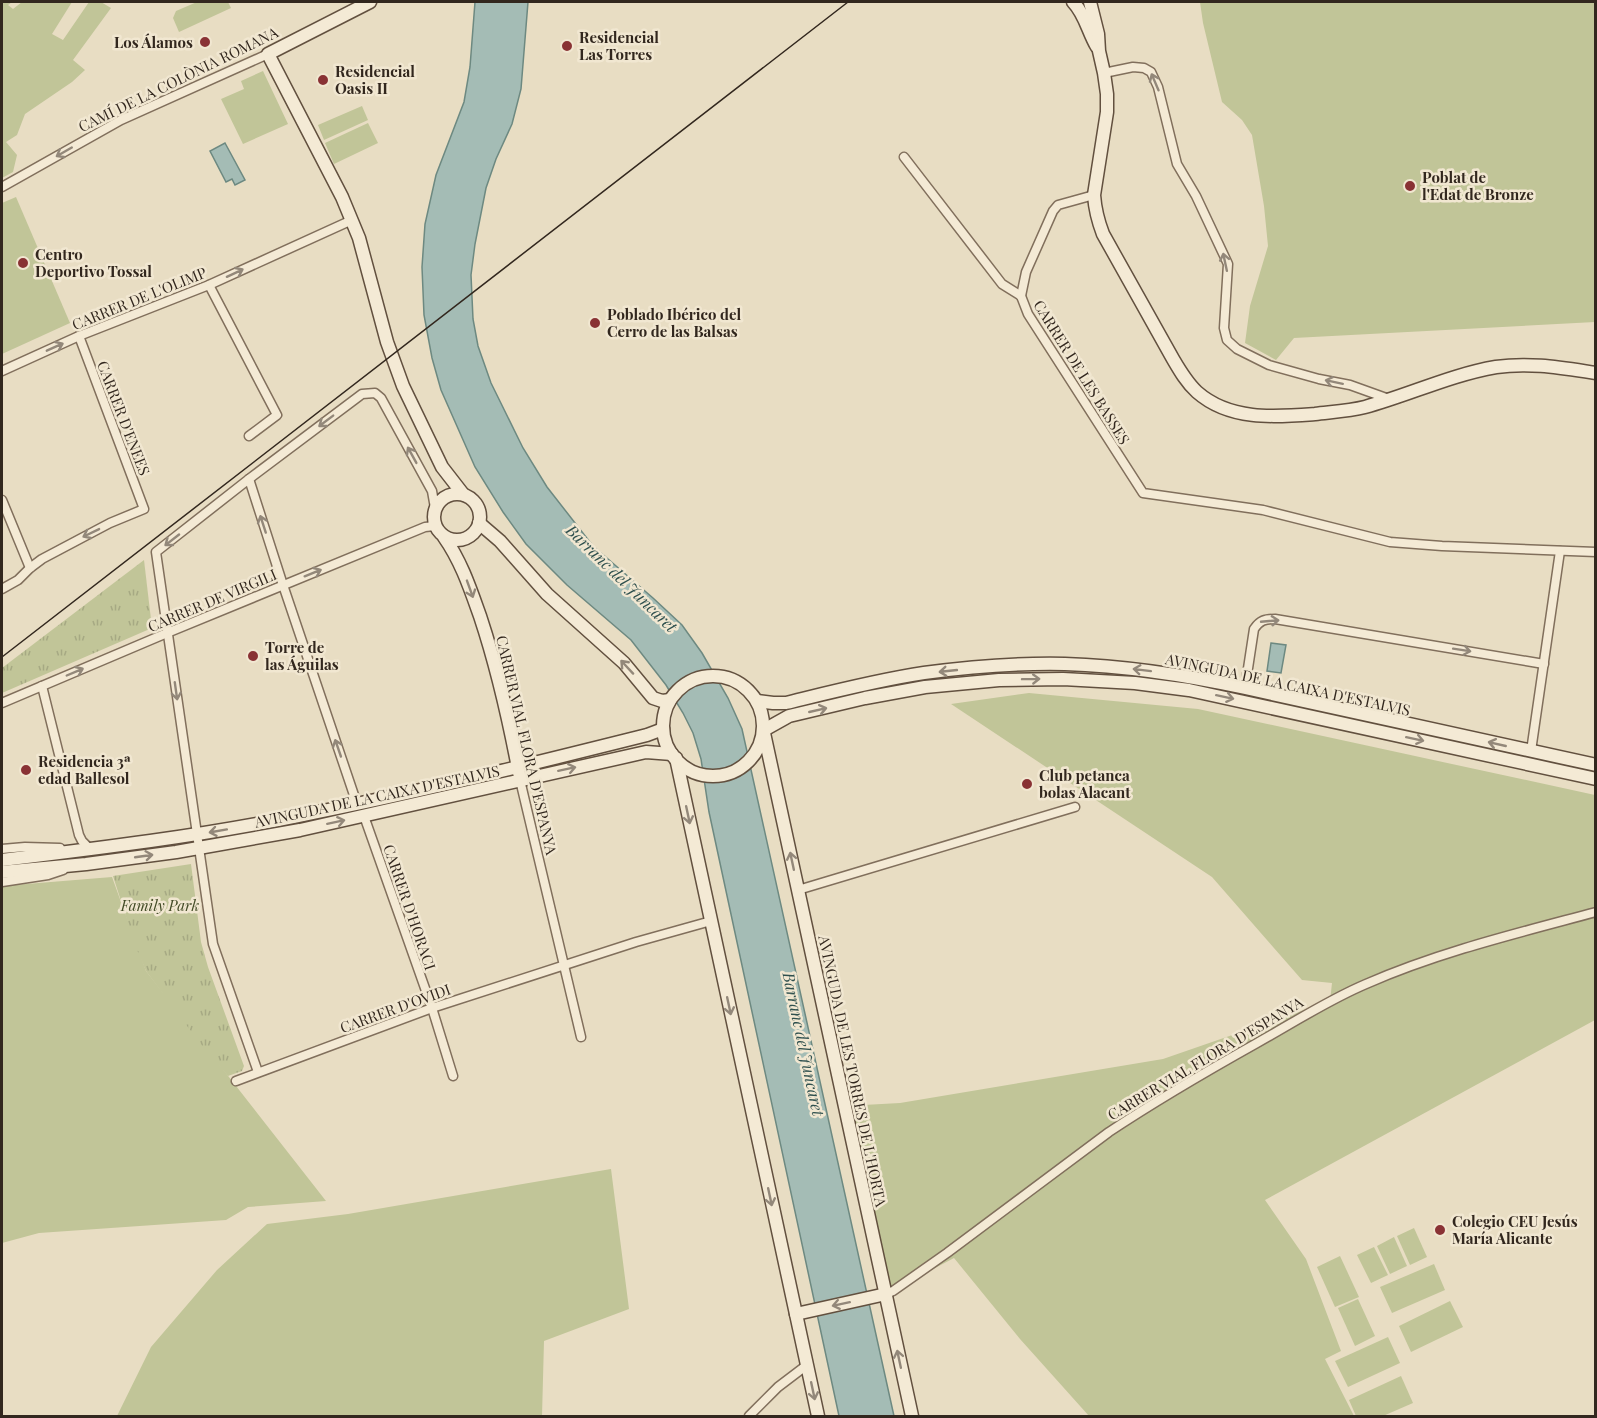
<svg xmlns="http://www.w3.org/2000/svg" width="1597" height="1418" font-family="'Playfair Display',serif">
<defs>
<pattern id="park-tufts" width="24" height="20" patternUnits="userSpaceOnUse" patternTransform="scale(1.5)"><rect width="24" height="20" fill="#c1c598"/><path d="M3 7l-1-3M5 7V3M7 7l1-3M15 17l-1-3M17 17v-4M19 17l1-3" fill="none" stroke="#a6a983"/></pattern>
</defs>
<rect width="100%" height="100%" fill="#e8ddc3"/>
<g fill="#c1c598">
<path d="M2 2H12L8 5 13 9 22 2H72L52 34 63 40 89 2H101L111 8 73 60 85 70 72 82 25 114 17 135 6 142 17 155 13 172 2 178Z"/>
<path d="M197 2H228L231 8 179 32 173 18 176 11Z"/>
<path d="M1200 2H1595V322L1294 338 1276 360 1245 343 1250 306 1268 246 1264 206 1252 135 1242 120 1222 102 1203 23Z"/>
<path d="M263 71 288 124 243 144 221 99 244 89 241 81Z"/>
<path d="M362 106 368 120 324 140 318 125Z"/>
<path d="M368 123 378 143 334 164 325 143Z"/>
<path d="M16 197 70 323 2 354V203Z"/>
<path d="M1029 693 1198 709 1595 795V1020L1265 1200 1306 1259 1341 1351 1325 1359 1354 1416H1089L1020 1339 954 1258 886 1294 845 1106 900 1103 1163 1059 1330 1001 1332 983 1302 980 1212 877 951 704Z"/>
<path d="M112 877 146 971 326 1201 248 1207 226 1220 39 1233 2 1243V886Z"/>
<path d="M611 1169 629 1309 544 1341 542 1416H117L151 1347 217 1270 267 1224 348 1214Z"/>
<path d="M1414 1228 1427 1257 1410 1265 1397 1236Z"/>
<path d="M1394 1237 1407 1266 1390 1274 1377 1246Z"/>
<path d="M1374 1247 1388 1275 1371 1283 1357 1255Z"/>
<path d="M1340 1256 1359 1297 1335 1307 1317 1267Z"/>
<path d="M1434 1264 1445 1290 1392 1313 1380 1287Z"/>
<path d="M1358 1299 1375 1336 1355 1346 1338 1308Z"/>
<path d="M1450 1301 1463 1327 1411 1352 1399 1326Z"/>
<path d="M1388 1337 1400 1363 1348 1387 1335 1361Z"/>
<path d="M1401 1376 1413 1403 1383 1416H1356L1349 1400Z"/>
</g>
<g fill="url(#park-tufts)">
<path d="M144 560 152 628 2 693V668Z"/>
<path d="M191 864 201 942 208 967 244 1066 242 1071 228 1076 199 1042 146 971 135 945 113 876Z"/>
</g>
<g fill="#a4bcb5" stroke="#6d8981" stroke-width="1.5">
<path d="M475 2H528L521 89 512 124 496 159 486 188 475 244 471 275 473 319 478 346 491 383 523 448 547 487 593 546 653 598 682 625 702 653 728 698 742 729 894 1416H839L709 812 701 759 693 733 683 713 666 685 631 640 567 585 526 544 503 512 475 467 441 390 432 358 424 315 422 267 425 224 436 175 464 102 470 67Z"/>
<path d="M225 143 245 180 235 185 232 179 226 182 210 151Z"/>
<path d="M1271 643 1286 645 1281 673 1267 671Z"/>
</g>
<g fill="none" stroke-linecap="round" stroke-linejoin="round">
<g stroke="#816f5c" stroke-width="11">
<g id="street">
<path d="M1104 73 1133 67 1144 68 1151 72 1158 87 1177 164 1196 196 1228 264 1224 328 1227 340 1237 349 1269 365 1319 379 1350 385 1389 399"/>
<path d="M904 157 1002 284 1021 296 1028 314 1143 493 1263 510 1390 542 1442 546 1596 552"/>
<path d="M2 187 121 120 268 54"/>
<path d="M209 285 277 415 249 436"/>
<path d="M1021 296 1026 272 1053 211 1058 205 1094 195"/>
<path d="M2 371 79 336 209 285 352 220"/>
<path d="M249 479 283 585 357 804"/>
<path d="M2 500 30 568"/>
<path d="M2 589 18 580 30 568 42 559 110 523 144 509 79 336"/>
<path d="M42 686 79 835 82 841 90 849"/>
<path d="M1245 688 1254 629C1260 620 1265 619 1275 619L1544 664"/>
<path d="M2 703 167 633 425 527 435 526"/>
<path d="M1531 751 1560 551"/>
<path d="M520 780 581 1037"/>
<path d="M364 816 432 1008 453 1076"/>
<path d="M2 849 25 847 60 848"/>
<path d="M2 882 48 875 63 870"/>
<path d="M798 890 1075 807"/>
<path d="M258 1072 213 944 156 552 249 479 362 394 375 393 381 398 432 491 435 508"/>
<path d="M236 1081 432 1008 636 942 711 921"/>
<path d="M886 1294 893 1291 947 1253 1109 1132C1157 1100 1207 1071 1257 1043 1293 1023 1328 1000 1366 984 1439 952 1518 933 1596 912"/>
<path d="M749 1416 778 1387 807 1365"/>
</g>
</g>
<g stroke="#62503f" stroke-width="15">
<g id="secondary">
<path d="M370 2 268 54 342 197 359 238 387 342 403 386 442 467 463 494"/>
<path d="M1073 2C1085 14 1088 32 1097 47"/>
<path d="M1090 2 1098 34 1099 51 1104 73 1107 94V112L1094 195C1095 209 1098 221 1103 234L1173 359C1180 371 1187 383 1197 392 1230 421 1275 417 1315 414 1331 412 1349 411 1365 407 1409 395 1450 375 1496 367 1530 362 1562 368 1596 373"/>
<circle cx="457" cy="517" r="23"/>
<path d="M479 523 500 541 547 594 624 663 653 698 662 701 670 700"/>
<path d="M444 537C461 561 470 588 480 616 497 667 509 720 519 773"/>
<circle cx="713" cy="726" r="50"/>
<path d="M757 701 773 703H786C831 692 877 680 924 673 969 667 1019 663 1065 664 1126 666 1185 675 1245 688L1596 765"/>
<path d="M764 730 789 716 865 698 925 687 999 680 1063 679 1135 683 1189 690 1596 779"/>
<path d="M764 733 912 1416"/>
<path d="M676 758 818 1416"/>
<path d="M2 860C101 848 200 836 298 816 415 793 531 764 647 735L663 729"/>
<path d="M2 872 86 864 176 852 300 830 646 752 672 754"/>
<path d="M796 1314 886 1294"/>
</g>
</g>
<use href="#street" stroke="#f4ead5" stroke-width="8"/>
<use href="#secondary" stroke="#f4ead5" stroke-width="12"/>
<path stroke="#32271e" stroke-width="1.5" d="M2 657 848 2"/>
</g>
<defs><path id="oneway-shaft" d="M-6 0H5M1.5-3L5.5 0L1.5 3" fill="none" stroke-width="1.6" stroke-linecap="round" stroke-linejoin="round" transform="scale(1.5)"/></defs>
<g stroke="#93887a">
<use href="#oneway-shaft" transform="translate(1155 82) rotate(-113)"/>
<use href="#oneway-shaft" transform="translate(64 152) rotate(150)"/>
<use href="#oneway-shaft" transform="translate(1225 262) rotate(-102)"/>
<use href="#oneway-shaft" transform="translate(235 273) rotate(-25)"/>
<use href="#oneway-shaft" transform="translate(55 347) rotate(-24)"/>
<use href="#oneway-shaft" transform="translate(1334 382) rotate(-168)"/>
<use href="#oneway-shaft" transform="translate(326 421) rotate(143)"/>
<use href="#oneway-shaft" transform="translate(412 455) rotate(-119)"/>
<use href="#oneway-shaft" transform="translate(263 524) rotate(-108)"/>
<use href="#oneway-shaft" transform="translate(91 533) rotate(154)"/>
<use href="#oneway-shaft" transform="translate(172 540) rotate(142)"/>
<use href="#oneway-shaft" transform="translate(313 573) rotate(-22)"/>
<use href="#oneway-shaft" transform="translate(470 589) rotate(70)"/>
<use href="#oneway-shaft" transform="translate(1270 621) rotate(-5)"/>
<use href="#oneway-shaft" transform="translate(1462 650) rotate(9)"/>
<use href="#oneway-shaft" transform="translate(627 667) rotate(-133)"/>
<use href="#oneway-shaft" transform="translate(1142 670) rotate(-173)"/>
<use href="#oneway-shaft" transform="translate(948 671) rotate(174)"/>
<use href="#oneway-shaft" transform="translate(75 672) rotate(-23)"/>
<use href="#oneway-shaft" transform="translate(1031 679) rotate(-1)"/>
<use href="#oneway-shaft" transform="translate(176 691) rotate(82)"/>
<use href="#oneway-shaft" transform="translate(1225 697) rotate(12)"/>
<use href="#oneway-shaft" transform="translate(818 710) rotate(-13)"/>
<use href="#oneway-shaft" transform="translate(1415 739) rotate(12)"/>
<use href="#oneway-shaft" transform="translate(1497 744) rotate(-167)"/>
<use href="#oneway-shaft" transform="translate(338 748) rotate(-109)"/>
<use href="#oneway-shaft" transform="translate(567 769) rotate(-12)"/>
<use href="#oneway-shaft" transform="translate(688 815) rotate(78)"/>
<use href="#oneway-shaft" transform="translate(336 822) rotate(-12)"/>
<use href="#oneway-shaft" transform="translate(218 831) rotate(170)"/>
<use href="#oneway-shaft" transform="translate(144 856) rotate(-8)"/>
<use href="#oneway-shaft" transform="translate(792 861) rotate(-102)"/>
<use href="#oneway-shaft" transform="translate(729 1006) rotate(78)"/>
<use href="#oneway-shaft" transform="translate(770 1197) rotate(78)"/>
<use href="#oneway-shaft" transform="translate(841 1304) rotate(168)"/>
<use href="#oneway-shaft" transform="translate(899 1359) rotate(-102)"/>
<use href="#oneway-shaft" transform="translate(813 1391) rotate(78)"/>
</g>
<g fill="#893234" stroke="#f1e7d1" stroke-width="2">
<circle cx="205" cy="42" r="6"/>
<circle cx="567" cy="46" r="6"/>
<circle cx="323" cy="80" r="6"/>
<circle cx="1410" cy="186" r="6"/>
<circle cx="23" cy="263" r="6"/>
<circle cx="595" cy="323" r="6"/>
<circle cx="253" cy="656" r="6"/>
<circle cx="26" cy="770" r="6"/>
<circle cx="1027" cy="784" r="6"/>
<circle cx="1440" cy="1230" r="6"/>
</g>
<g text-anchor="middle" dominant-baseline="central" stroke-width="5" stroke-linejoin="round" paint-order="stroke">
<g font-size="15" font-weight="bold" fill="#32271e" stroke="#f1e7d1" text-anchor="start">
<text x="579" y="37">Residencial<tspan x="579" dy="17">Las Torres</tspan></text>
<text x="193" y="42" text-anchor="end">Los Álamos</text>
<text x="335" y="71">Residencial<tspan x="335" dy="17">Oasis II</tspan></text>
<text x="1422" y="177">Poblat de<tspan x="1422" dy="17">l'Edat de Bronze</tspan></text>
<text x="35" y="254">Centro<tspan x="35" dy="17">Deportivo Tossal</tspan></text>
<text x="607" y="314">Poblado Ibérico del<tspan x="607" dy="17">Cerro de las Balsas</tspan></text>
<text x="265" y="647">Torre de<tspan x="265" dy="17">las Águilas</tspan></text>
<text x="38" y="761">Residencia 3ª<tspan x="38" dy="17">edad Ballesol</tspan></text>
<text x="1039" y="775">Club petanca<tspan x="1039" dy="17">bolas Alacant</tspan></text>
<text x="1452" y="1221">Colegio CEU Jesús<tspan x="1452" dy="17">María Alicante</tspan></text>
</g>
<g font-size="15" fill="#32271e" stroke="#f1e7d1">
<text transform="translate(178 79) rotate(-26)">CAMÍ DE LA COLÒNIA ROMANA</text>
<text transform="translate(139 298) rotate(-22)">CARRER DE L'OLIMP</text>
<text transform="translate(1082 372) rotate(58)">CARRER DE LES BASSES</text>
<text transform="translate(124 418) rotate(69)">CARRER D'ENEES</text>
<text transform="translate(212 600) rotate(-23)">CARRER DE VIRGILI</text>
<text transform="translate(1288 684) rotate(12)">AVINGUDA DE LA CAIXA D'ESTALVIS</text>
<text transform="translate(527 745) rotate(77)">CARRER VIAL FLORA D'ESPANYA</text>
<text transform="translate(377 796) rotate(-12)">AVINGUDA DE LA CAIXA D'ESTALVIS</text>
<text transform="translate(410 907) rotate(71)">CARRER D'HORACI</text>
<text transform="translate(395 1008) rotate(-20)">CARRER D'OVIDI</text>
<text transform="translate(1205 1058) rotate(-31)">CARRER VIAL FLORA D'ESPANYA</text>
<text transform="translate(853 1071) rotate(78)">AVINGUDA DE LES TORRES DE L'HORTA</text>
</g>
<g font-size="15" font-style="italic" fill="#434c27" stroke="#f1e7d1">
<text x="160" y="905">Family Park</text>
</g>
<g font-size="16" font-style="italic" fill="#2f504e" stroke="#f1e7d1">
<text transform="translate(622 578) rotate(44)">Barranc del Juncaret</text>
<text transform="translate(804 1044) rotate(78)">Barranc del Juncaret</text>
</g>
</g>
<rect width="1597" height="1418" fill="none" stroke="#32271e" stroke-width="6"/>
</svg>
